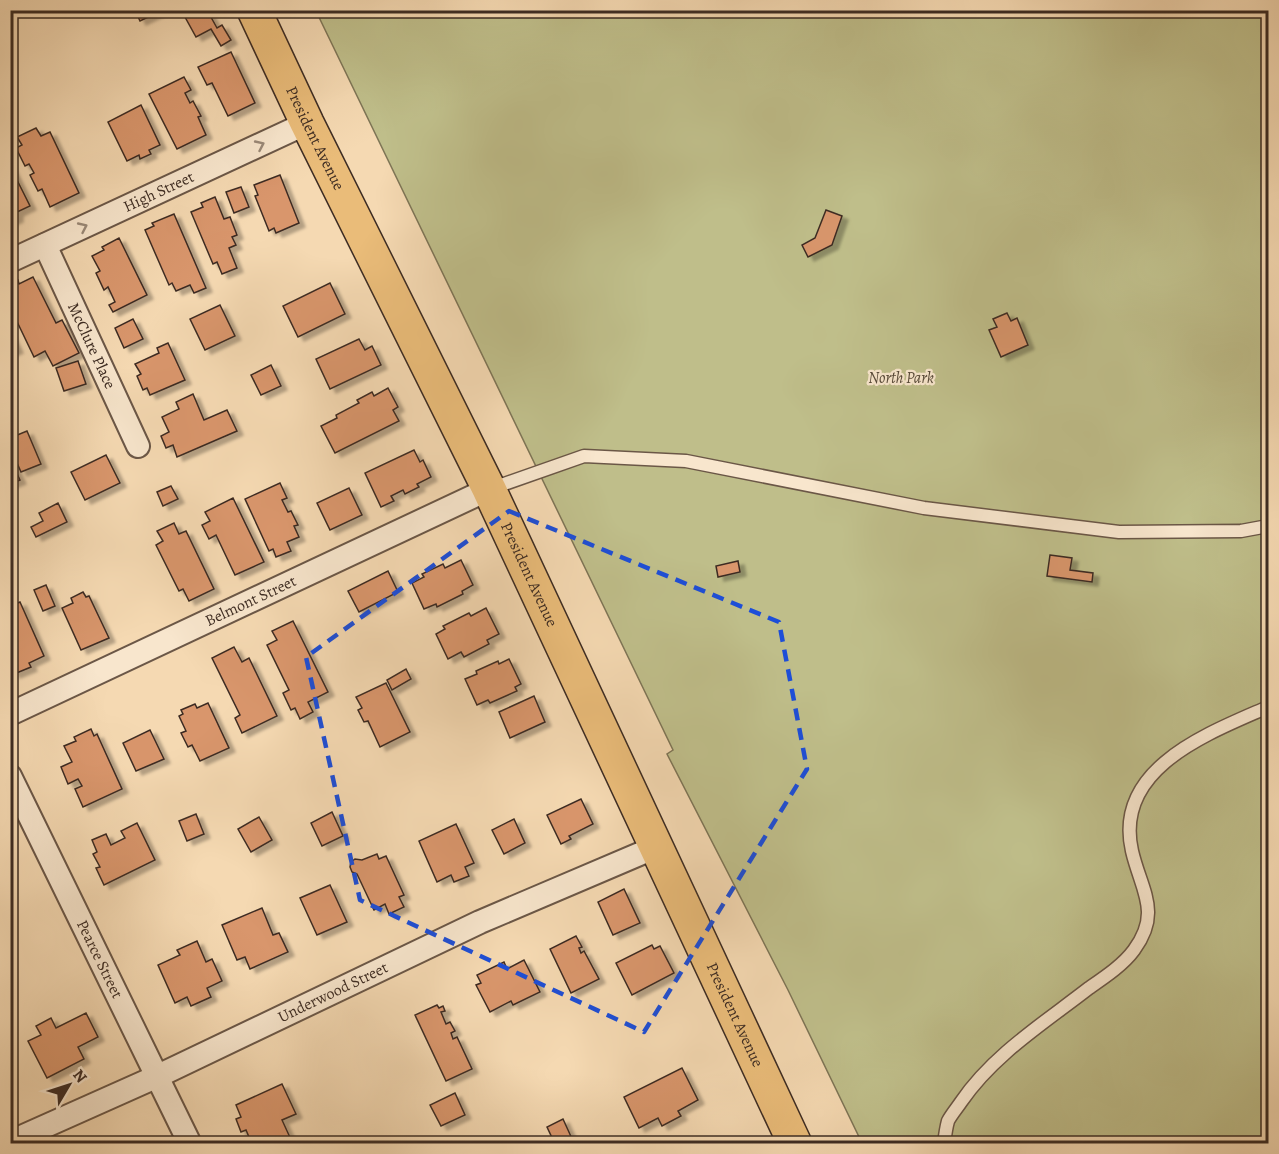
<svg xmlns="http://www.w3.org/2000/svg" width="1279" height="1154" font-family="Alegreya,serif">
<defs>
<filter id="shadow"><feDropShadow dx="6" dy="4" stdDeviation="1.5" flood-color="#0004"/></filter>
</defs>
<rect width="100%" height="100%" fill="#f5d9b2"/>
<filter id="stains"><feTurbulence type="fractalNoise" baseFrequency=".00333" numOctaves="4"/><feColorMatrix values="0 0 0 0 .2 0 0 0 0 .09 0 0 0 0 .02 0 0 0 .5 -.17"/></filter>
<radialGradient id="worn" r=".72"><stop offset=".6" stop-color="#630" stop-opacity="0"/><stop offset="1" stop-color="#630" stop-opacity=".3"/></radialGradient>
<path fill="#bfbe8a" stroke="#7e7556" stroke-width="1.5" d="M316 11H1268V1143H862L788 990 667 754 673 750Z"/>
<g fill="#d9966c" stroke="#3d2c23" stroke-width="1.5" filter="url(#shadow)">
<path d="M135 10H163L140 21Z"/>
<path d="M197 10H207L217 28 222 25 231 40 221 46 211 29 196 37 185 17Z"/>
<path d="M231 52 255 103 228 116 212 83 207 85 198 67Z"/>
<path d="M184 77 191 90 185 93 190 103 193 101 201 116 198 117 206 135 177 149 149 94Z"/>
<path d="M141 105 160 145 149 150 151 154 140 159 139 155 127 161 108 122Z"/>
<path d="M36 128 41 136 50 132 79 193 50 207 42 189 38 191 30 175 34 173 29 164 25 166 16 148 22 145 17 137Z"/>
<path d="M10 166 30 206 17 212V218L10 221Z"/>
<path d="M280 175 299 223 276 233 274 228 269 231 255 196 258 195 254 185Z"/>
<path d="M241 187 249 207 234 213 226 192Z"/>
<path d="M215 197 224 219 230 217 237 235 232 237 236 245 229 248 237 268 222 274 217 262 213 264 191 212 203 207 201 203Z"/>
<path d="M826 210 842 216 833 242 832 245 808 257 802 245 815 238Z"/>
<path d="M174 214 206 288 194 293 190 285 176 291 172 283 169 285 145 230 154 226 152 223Z"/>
<path d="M119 238 147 295 113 312 109 305 115 302 108 287 104 290 96 273 100 271 92 256 104 250 102 247Z"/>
<path d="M33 277 56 323 62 320 79 353 53 366 45 351 34 357 10 307V284L18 280 19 284Z"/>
<path d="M330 283 345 314 298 337 283 306Z"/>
<path d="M220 305 235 336 205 350 190 319Z"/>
<path d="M1007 313 1011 321 1017 318 1028 345 1001 357 989 330 997 327 993 319Z"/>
<path d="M133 319 143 339 124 348 115 328Z"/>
<path d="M10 334 17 349 10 352Z"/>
<path d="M359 339 365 350 372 346 381 365 330 389 316 359Z"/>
<path d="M168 343 185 380 150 395 147 388 143 390 137 376 141 374 135 364 159 353 157 348Z"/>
<path d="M78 361 86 384 64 391 56 368Z"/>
<path d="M271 365 281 386 261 395 251 375Z"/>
<path d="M388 388 398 407 393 410 399 421 335 453 321 426 337 418 336 415 359 403 357 400 372 392 374 396Z"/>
<path d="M193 394 204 420 227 410 237 431 177 457 173 445 166 448 161 436 169 432 162 417 179 409 176 402Z"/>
<path d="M27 431 41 464 21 472 10 447V438Z"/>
<path d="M414 450 420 462 423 460 431 477 417 484 419 487 405 494 403 490 391 496 394 501 381 507 365 473Z"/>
<path d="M106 455 120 483 85 500 71 472Z"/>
<path d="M10 458 20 480 10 484Z"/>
<path d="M280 483 287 498 282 500 288 512 291 511 298 525 294 526 299 537 287 542 291 551 276 557 273 549 269 551 245 499Z"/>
<path d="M171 486 178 499 163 506 157 492Z"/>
<path d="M349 488 362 515 330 530 317 503Z"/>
<path d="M233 498 264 562 235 575 216 535 209 539 202 525 210 521 205 512Z"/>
<path d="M58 503 67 522 36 537 31 527 43 521 39 513Z"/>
<path d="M174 523 179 534 186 531 214 589 189 601 183 589 179 591 156 545 163 541 157 531Z"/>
<path d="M1050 555 1072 558 1070 570 1093 573 1092 582 1047 576Z"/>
<path d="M461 560 473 585 462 591 463 594 437 607 436 604 424 609 412 583 424 577 422 574 443 564 445 568Z"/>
<path d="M738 561 740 572 718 577 716 566Z"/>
<path d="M388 571 398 592 359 612 348 591Z"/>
<path d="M46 585 55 606 43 611 34 590Z"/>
<path d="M83 592 86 597 89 596 109 638 81 650 62 608 73 603 71 598Z"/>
<path d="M20 602 44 656 29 663 31 667 14 674 10 666V606Z"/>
<path d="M486 608 499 634 487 640 489 644 464 657 461 652 448 659 436 634 445 629 443 626 469 613 471 616Z"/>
<path d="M293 621 328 692 308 702 313 712 300 719 295 708 291 710 283 693 289 690 267 645 277 640 272 631Z"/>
<path d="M234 647 242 662 249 658 277 716 242 733 235 718 240 715 212 658Z"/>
<path d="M509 659 521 684 515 687 517 691 490 703 488 700 477 705 465 679 477 674 476 671 498 661 499 664Z"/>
<path d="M406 669 411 679 392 690 387 680Z"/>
<path d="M386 683 410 732 380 747 368 721 364 722 358 710 362 708 356 697Z"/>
<path d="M534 696 545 722 510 738 499 712Z"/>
<path d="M208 703 229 748 200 761 192 745 188 747 181 733 186 731 179 716 183 714 181 710 195 704 197 708Z"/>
<path d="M91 729 94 736 97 734 122 789 83 807 75 789 82 786 78 779 68 784 61 767 72 762 64 746 76 741 74 737Z"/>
<path d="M150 730 164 759 136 771 123 743Z"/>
<path d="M581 799 593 824 569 836 571 839 561 844 547 815Z"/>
<path d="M332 812 343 836 322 846 311 823Z"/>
<path d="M196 814 204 834 187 841 179 821Z"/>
<path d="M259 817 272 840 251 852 238 829Z"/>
<path d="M514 819 525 843 504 854 492 830Z"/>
<path d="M137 823 155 860 104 885 96 868 100 867 93 854 97 852 92 840 106 834 111 845 125 838 121 831Z"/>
<path d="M456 824 474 863 465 867 469 876 454 882 451 875 437 882 419 841Z"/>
<path d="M377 854 379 859 386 856 404 895 399 897 404 907 389 914 385 904 374 910 357 874 352 872 350 867 351 862 355 859 362 860Z"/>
<path d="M330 885 347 922 317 935 300 898Z"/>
<path d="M624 889 640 923 613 935 598 902Z"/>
<path d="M262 908 273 935 279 933 288 952 250 969 245 957 237 960 222 925Z"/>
<path d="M576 936 582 947 579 948 581 953 584 951 599 979 571 993 550 949Z"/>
<path d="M197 941 206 962 212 959 222 981 207 988 211 997 191 1006 187 997 175 1003 158 965 180 955 177 950Z"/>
<path d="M652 945 654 949 660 946 674 973 632 995 616 963Z"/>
<path d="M524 960 540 992 513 1005 511 1001 490 1012 476 985 481 983 477 975 504 962 507 969Z"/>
<path d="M437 1005 439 1008 443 1006 445 1011 441 1012 446 1024 450 1022 455 1031 451 1033 453 1039 457 1037 472 1069 446 1081 415 1015Z"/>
<path d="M86 1013 98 1037 78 1047 84 1059 47 1078 28 1041 41 1035 36 1026 51 1018 56 1028Z"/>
<path d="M682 1068 698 1100 678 1111 681 1116 662 1126 658 1118 639 1128 624 1097Z"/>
<path d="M282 1084 296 1114 282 1120 293 1144H252L246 1130 241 1132 236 1119 241 1117 236 1105Z"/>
<path d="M455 1093 465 1115 441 1126 430 1105Z"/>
<path d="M563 1119 573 1141 568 1144H555L547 1127Z"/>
</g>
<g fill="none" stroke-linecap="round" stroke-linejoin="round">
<g stroke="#6b5747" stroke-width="15">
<g id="lane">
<path d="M490 489 584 456 686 461 924 508 1119 532 1241 531 1268 526"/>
<path d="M944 1144C945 1136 946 1128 948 1121 951 1115 957 1108 961 1102 993 1055 1044 1023 1089 988 1105 977 1123 965 1134 950 1162 912 1141 890 1132 851 1113 768 1209 733 1268 707"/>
</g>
</g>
<g stroke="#6b5747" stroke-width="26">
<g id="street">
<path id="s1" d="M45 245 138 446"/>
<path id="s2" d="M10 261 307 123"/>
<path id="s3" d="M10 714 489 489"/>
<path id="s4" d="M10 776 190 1144"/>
<path id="s5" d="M10 1142 158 1076 480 922 656 847"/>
</g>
</g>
<g stroke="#3d2c23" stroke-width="36">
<g id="primary">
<path id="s6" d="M254 10 307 123 489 489 795 1144"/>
</g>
</g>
<use href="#lane" stroke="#f8e6cd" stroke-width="12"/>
<use href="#street" stroke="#f8e6cd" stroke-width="22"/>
<use href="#primary" stroke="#eabc79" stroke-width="33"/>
</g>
<defs><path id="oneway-chevron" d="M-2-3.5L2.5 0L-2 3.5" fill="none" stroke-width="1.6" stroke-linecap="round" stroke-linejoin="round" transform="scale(1.5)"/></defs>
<g stroke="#9a8978">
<use href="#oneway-chevron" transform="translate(260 145) rotate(-25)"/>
<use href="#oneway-chevron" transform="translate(83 227) rotate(-25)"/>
</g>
<path fill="none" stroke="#1d4ed8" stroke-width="4.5" stroke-dasharray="12 8" stroke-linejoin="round" d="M509 511 779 622 807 769 644 1032 360 900 306 657Z"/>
<g text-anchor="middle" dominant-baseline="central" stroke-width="4.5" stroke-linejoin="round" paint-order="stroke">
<g font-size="16" fill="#3d2c23" stroke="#f8e6cd">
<text stroke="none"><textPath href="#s6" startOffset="142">President Avenue</textPath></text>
<text stroke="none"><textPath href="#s2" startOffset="164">High Street</textPath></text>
<text stroke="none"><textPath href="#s1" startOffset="111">McClure Place</textPath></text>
<text stroke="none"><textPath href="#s6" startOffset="628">President Avenue</textPath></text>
<text stroke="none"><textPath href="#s3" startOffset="266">Belmont Street</textPath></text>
<text stroke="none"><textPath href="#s4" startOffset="204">Pearce Street</textPath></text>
<text stroke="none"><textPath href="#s5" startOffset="356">Underwood Street</textPath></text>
<text stroke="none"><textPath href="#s6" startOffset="1114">President Avenue</textPath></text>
</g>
<g font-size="16" font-style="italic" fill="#574938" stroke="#f8e6cd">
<text x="901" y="378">North Park</text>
</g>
</g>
<rect width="1279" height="1154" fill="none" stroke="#f5d9b2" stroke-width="36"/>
<rect x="12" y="12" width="1255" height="1130" fill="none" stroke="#3d2c23" stroke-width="3"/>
<rect x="18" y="18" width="1243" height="1118" fill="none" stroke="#3d2c23" stroke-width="1.5"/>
<g transform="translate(69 1085) rotate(51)" stroke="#f8e6cd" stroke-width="4.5" paint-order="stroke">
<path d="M0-4.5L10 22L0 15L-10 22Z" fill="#3d2c23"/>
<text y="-9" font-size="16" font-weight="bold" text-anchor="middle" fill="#3d2c23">N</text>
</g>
<rect width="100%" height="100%" filter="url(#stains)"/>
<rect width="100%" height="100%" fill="url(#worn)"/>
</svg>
